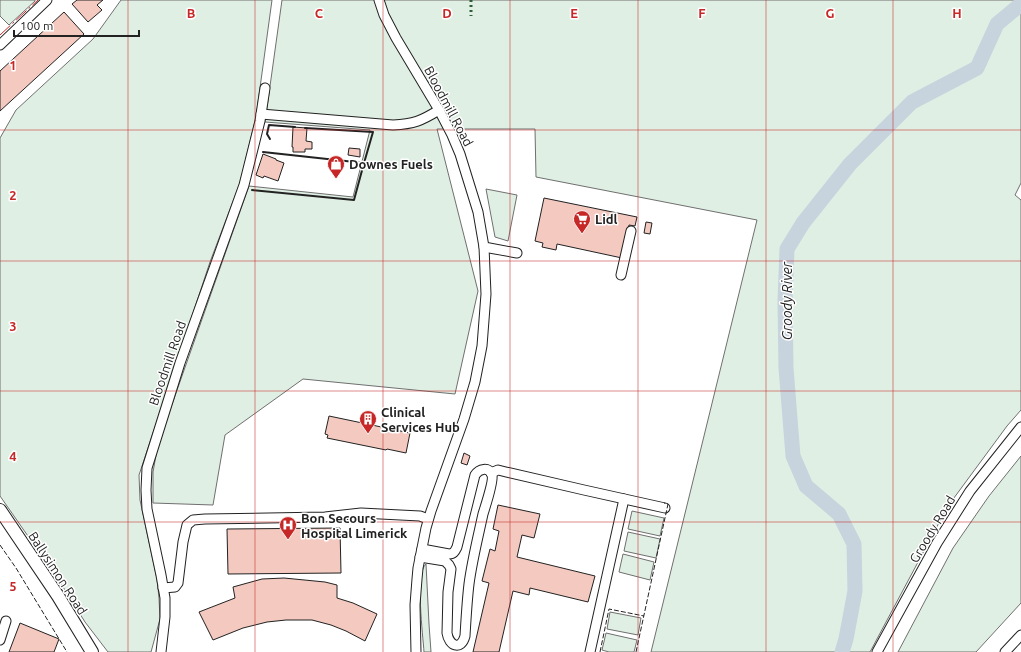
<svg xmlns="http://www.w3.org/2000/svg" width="1021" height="652" font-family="Ubuntu,sans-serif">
<rect width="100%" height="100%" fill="#fff"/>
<g fill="#e0efe3" stroke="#6f6f6f">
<path d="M0 0H35V1L9 25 0 16Z"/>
<path d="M121 0H272L256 117 240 183 210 262 139 475 140 500 157 579 159 598 160 619 151 652H108L85 622 60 582 0 496V138L16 110 93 39Z"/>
<path d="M282 0H1021V183L1015 195 1021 200V410L1007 426 948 506 870 652H651L757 220 536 177 535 129H437L478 291 455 394 303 379 225 435 213 505 153 503V472L158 444 249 186 353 197 370 130 265 122Z"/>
<path d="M486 189 517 195 508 241 495 237Z"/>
<path d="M1021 456V603L976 652H898L953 548 989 496Z"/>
<path d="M632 511 664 518 660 536 628 529Z"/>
<path d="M628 532 660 539 656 558 624 551Z"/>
<path d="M623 554 654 562 650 580 619 572Z"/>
<path d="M426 564 429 624 431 652H424C423 636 415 573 426 564Z"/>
<path d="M610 612 641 618 638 635 607 629Z"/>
<path d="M606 633 637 640 634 652H609L602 650Z"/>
</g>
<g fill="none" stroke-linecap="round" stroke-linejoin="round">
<path stroke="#c7d3dd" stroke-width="15" d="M842 652 846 639 855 591 854 544 839 514 806 486 793 456 786 368 785 301 787 249 803 223 850 164 912 102 977 68 997 24 1021 4"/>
</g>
<g fill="#f3c9c0" stroke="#222">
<path d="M77 0H103L97 5 102 10 88 22 72 4Z"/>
<path d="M64 12 84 34 0 111V71Z"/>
<path d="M293 127 307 128 306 141 312 142V149H305V152H293V147H292Z"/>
<path d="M349 148 360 149V157L348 155Z"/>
<path d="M263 154 276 159V160L284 163 278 181 264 176 263 178 256 175Z"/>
<path d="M544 198 637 217 635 226 629 225 622 258 557 244 556 250 542 247 543 243 535 241Z"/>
<path d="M646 222 652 223 650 234 644 233Z"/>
<path d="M329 416 410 433 406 453 387 449 386 450 327 438 328 435 325 434Z"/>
<path d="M464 453 470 456 467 465 461 463Z"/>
<path d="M498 505 540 514 534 538 522 535 517 557 595 576 588 602 530 588 529 595 513 591 499 652H473L489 583 482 581 490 549 495 551 499 531 493 529Z"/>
<path d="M340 528 341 573 228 574 227 529Z"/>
<path d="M284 578 325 582 337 585V598L353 603 377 614 365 641 346 631 331 625 312 620H286L267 622 243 628 213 640 199 612 235 598 233 587 262 579Z"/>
<path d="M20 623 59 639 54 652H9Z"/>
</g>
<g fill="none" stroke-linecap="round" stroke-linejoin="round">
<g stroke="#222" stroke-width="11">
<g id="minor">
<path d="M379 0 384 15 396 38 439 110 452 135 460 154 478 212 484 247 486 294 482 346 475 382 464 419 431 511 426 528 418 568 417 579 415 605 416 652"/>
<path d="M0 45 47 0"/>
<path d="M261 114 393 125C414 124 421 121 439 110"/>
<path d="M484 247 517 253"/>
<path d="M621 275 631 231"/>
<path d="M491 473 498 470 506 472 584 490 665 508"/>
<path d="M420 557 445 561 449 565 451 569 448 592 447 633C449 646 461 651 465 636 466 619 467 601 469 584 472 561 478 537 483 514 485 507 494 481 492 475 489 466 479 469 475 475L457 547C455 551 454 554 449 554L422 549"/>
<path d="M163 588 175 587 178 583 183 542 187 525 193 520 205 519 325 517 361 513 420 516 428 519"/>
<path d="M0 640 6 621"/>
<path d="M161 652 165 617V598L161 575 147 509 146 490 147 468 180 363 244 185 260 121 265 88"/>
<path d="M590 652 624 499"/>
<path d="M877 652 937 543 970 491 1021 427"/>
<path d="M1005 652 1021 635"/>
</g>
</g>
<g stroke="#222" stroke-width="14">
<path id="major" d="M0 510 58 596 92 652"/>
</g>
<use href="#minor" stroke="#fff" stroke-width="9"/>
<use href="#major" stroke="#fff" stroke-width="12"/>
<path stroke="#2f5e38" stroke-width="3" stroke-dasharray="2 3" stroke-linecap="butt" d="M471 0V16"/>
<g stroke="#222" stroke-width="1" stroke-dasharray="5 2" stroke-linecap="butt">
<path d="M0 545 16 568 67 652"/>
<path d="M600 652 609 609 644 616"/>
<path d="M636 652 668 504 664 503"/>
</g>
<g stroke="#222" stroke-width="2">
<path d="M270 139 267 134 269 125 295 127"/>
<path d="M263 152 364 163 373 132 305 128"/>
<path d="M252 190 354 200 364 163"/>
</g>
<path stroke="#c62828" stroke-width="1" stroke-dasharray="14 3 2 3" stroke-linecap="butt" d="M0 35 38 0"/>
</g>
<path fill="none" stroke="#c62828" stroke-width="1" stroke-opacity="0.55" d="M128 0V652M255 0V652M383 0V652M510 0V652M638 0V652M766 0V652M893 0V652M0 130H1021M0 261H1021M0 391H1021M0 522H1021"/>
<defs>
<g id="shop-pin" transform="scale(0.9)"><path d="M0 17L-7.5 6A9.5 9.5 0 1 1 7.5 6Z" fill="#c62828" stroke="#fff"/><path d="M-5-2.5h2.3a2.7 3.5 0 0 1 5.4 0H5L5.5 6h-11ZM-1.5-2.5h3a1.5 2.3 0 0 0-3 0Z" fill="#fff"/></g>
<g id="supermarket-pin" transform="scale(0.9)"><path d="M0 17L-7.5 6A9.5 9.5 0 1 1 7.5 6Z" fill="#c62828" stroke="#fff"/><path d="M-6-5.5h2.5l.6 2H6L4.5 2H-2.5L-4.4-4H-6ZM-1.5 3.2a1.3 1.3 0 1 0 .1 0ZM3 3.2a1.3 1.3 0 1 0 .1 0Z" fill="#fff"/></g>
<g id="building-pin" transform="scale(0.9)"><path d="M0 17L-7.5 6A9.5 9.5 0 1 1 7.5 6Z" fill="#c62828" stroke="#fff"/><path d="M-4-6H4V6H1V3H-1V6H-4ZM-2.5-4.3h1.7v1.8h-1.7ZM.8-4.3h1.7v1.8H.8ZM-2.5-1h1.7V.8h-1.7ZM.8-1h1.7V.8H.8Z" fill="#fff"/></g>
<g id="hospital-pin" transform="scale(0.9)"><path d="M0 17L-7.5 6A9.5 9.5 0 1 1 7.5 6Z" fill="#c62828" stroke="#fff"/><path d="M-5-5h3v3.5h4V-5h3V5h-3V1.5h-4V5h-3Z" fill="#fff"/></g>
</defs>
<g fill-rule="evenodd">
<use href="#shop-pin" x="336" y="164"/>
<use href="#supermarket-pin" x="582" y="219"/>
<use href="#building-pin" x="368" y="419"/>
<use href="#hospital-pin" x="288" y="525"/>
</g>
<g text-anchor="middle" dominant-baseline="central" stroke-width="3" stroke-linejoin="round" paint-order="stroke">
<g font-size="13" fill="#222" stroke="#fff">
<text transform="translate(449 106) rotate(62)">Bloodmill Road</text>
<text transform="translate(167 363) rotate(-71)">Bloodmill Road</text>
<text transform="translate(932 529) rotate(-59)">Groody Road</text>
<text transform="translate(58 573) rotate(57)">Ballysimon Road</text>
</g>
<g font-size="13" font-weight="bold" fill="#222" stroke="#fff" text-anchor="start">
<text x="349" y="164">Downes Fuels</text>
<text x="595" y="219">Lidl</text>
<text x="381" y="412">Clinical<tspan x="381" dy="15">Services Hub</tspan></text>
<text x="301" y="518">Bon Secours<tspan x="301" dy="15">Hospital Limerick</tspan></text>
</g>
<g font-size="14" font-style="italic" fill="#222" stroke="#fff">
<text transform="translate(787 301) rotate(-90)">Groody River</text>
</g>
</g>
<g font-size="13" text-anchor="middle" font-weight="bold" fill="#c62828" stroke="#fff" stroke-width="3" stroke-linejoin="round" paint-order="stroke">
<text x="191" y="18">B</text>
<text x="319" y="18">C</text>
<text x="447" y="18">D</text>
<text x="574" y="18">E</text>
<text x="702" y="18">F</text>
<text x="830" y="18">G</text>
<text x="957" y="18">H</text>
<text x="13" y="70">1</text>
<text x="13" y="200">2</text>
<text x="13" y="331">3</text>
<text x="13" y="461">4</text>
<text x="13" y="591">5</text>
</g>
<path d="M14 30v6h125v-6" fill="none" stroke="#222222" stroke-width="2"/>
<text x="20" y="30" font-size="12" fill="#222222" stroke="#ffffff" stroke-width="3" paint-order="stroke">100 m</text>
</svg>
